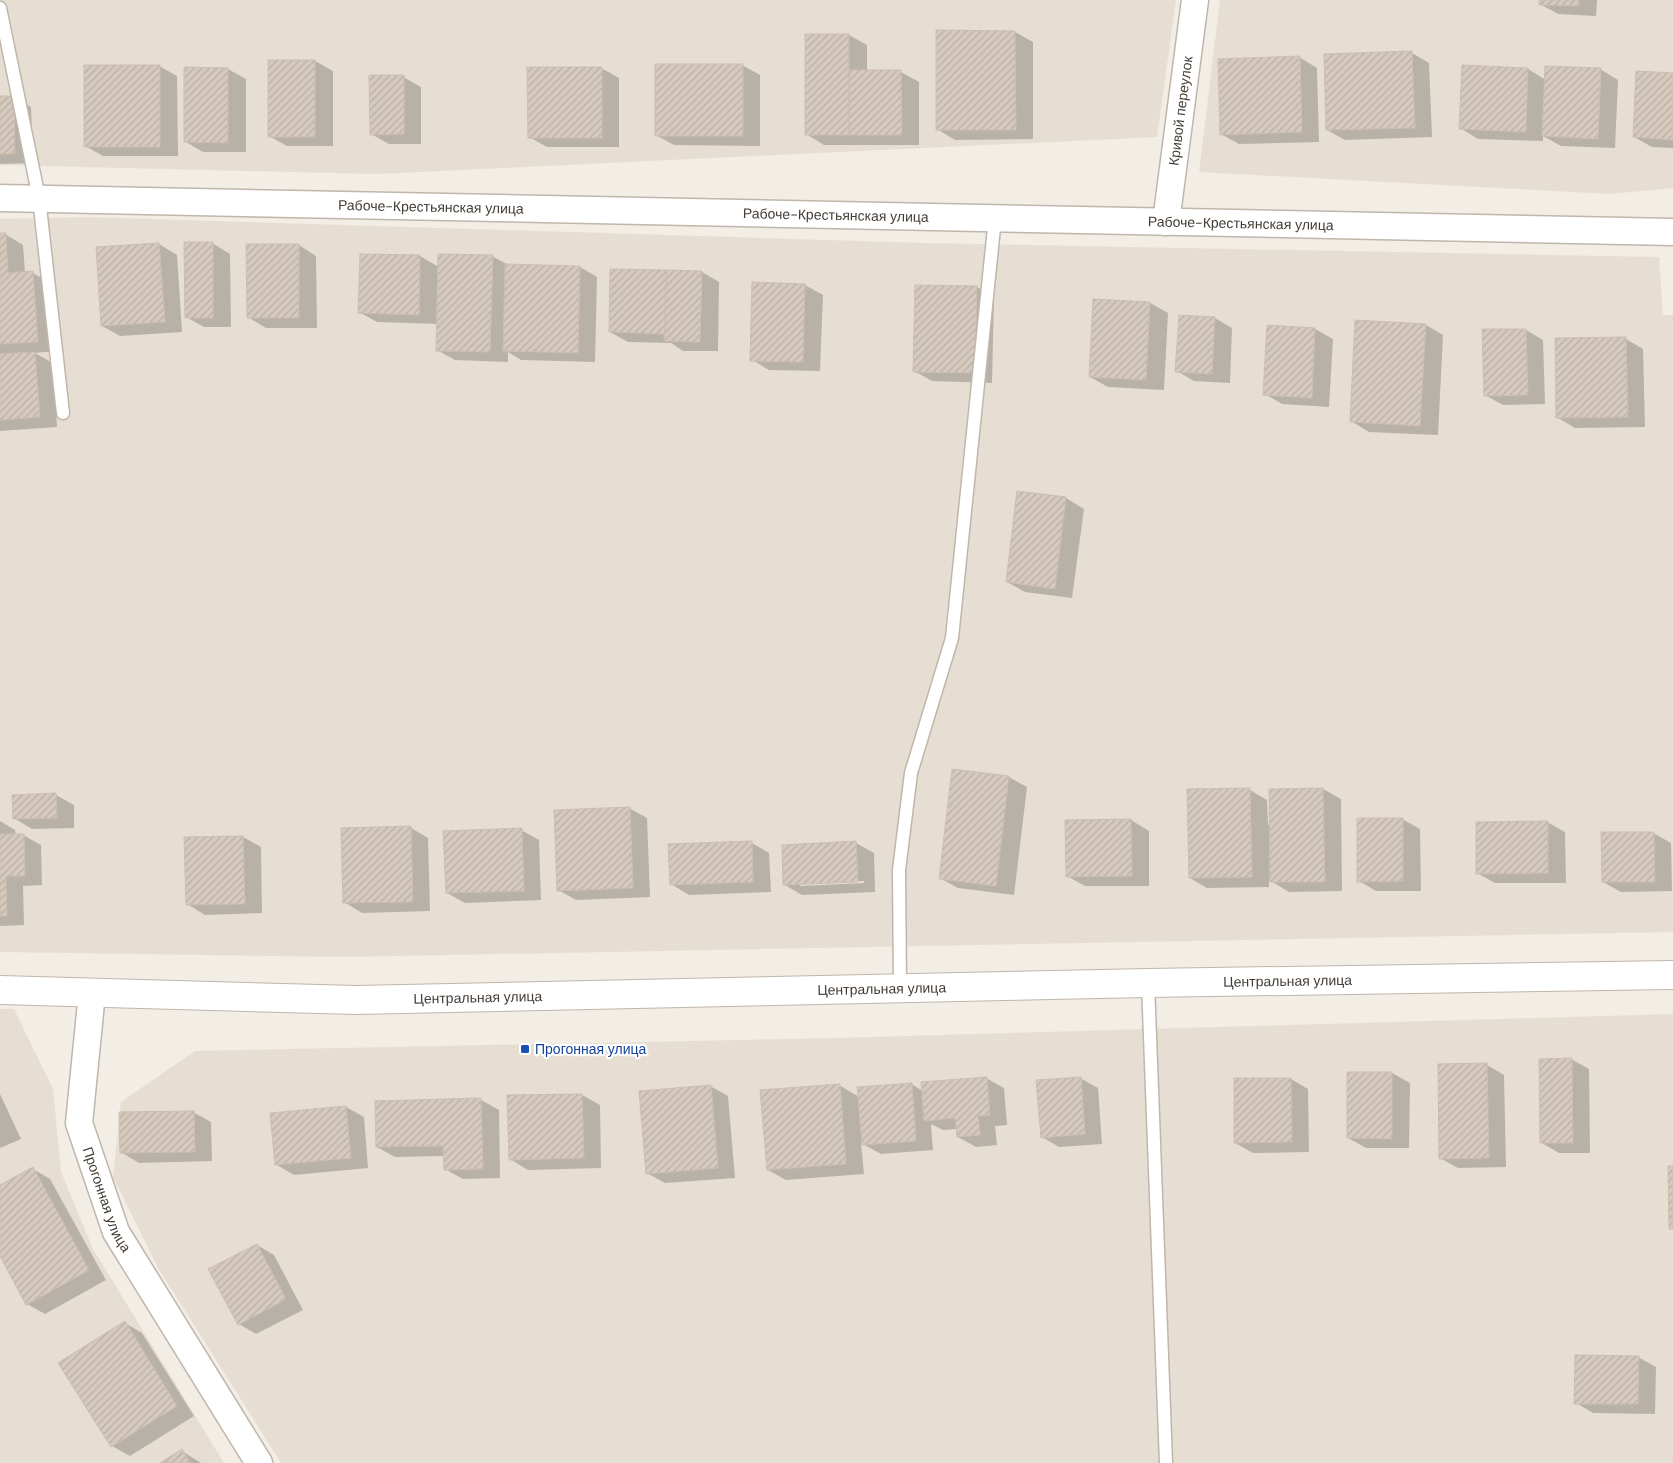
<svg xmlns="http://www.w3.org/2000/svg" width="1673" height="1463" font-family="'DM Sans',sans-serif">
<defs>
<pattern id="building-hatch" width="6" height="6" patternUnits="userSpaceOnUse" patternTransform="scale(1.25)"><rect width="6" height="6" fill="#d6cabe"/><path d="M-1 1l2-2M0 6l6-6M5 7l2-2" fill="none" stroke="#b9aea4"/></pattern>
</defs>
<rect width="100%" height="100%" fill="#f2ede5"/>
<g fill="#e6ded3">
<path d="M0 0H1176L1157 137 376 174 0 165Z"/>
<path d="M1220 0H1673V188L1610 194 1199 172Z"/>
<path d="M87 217 924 243 1659 257 1663 315H1673V932L343 957 0 952V219Z"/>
<path d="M0 1009H14L53 1089 61 1172 93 1249 224 1463H0Z"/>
<path d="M1673 1014V1463H281L158 1268 113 1177 121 1102 195 1051 836 1038Z"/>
</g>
<g fill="#0003" fill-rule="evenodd">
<path d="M1540 0H1597L1596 16 1558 14 1540 4Z"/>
<path d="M1015 32 1033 42V139L955 140 937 129Z"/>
<path d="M849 35 867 45V71L901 72 919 82V145H824L806 134Z"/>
<path d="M1412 53 1429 63 1432 137 1345 140 1327 130Z"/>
<path d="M1299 57 1317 68 1319 142 1239 144 1221 134Z"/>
<path d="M269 61H315L333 71V146H287L269 136Z"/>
<path d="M742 65 760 75V146L674 145 656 135Z"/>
<path d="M159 66 177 76 178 156H103L85 146Z"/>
<path d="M601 68 619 78V147H547L529 137Z"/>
<path d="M228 69 246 79V152H203L186 142Z"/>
<path d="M1528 69 1546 80 1600 69 1618 80 1615 148 1561 146 1543 136V141L1478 139 1460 128Z"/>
<path d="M1673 74V148L1652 147 1634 137Z"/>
<path d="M403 77 421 87V144H389L371 134Z"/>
<path d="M0 97H14L31 107 33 163 0 164Z"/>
<path d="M5 234 23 245 25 273H33L51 283 55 351 35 353 53 363 57 427 0 431V235Z"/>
<path d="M212 243 230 254 231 327H204L186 317Z"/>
<path d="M159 244 177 255 182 332 120 336 102 326Z"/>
<path d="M299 245 316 256 317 328H266L248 317Z"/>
<path d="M420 256 439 267 492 256 508 265 580 267 597 277 595 362 521 360 508 352V362L455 360 437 350 438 324 377 322 359 312Z"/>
<path d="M702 272 719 282 718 351H683L671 343 628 342 610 332Z"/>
<path d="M805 285 823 295 820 371 769 370 752 360Z"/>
<path d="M977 287 994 297 992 383 932 381 914 371Z"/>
<path d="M1094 300 1150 303 1168 313 1164 390 1108 387 1090 377Z"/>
<path d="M1215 318 1232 328 1230 383 1194 381 1177 371Z"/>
<path d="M1426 325 1443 335 1438 435 1369 432 1351 421Z"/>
<path d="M1268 326 1315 329 1333 339 1329 407 1282 404 1265 394Z"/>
<path d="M1526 330 1543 340 1545 404 1503 405 1485 395Z"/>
<path d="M1626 339 1643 349 1645 427 1575 428 1558 418Z"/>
<path d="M1018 492 1066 498 1084 509 1072 598 1025 592 1007 582Z"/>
<path d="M953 770 1009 777 1027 787 1014 895 958 888 940 878Z"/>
<path d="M1323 789 1341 799 1342 891 1289 892 1269 880V887L1207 888 1190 878 1250 790 1267 800 1268 825 1270 824Z"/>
<path d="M56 795 74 805V828L32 829 14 818Z"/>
<path d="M629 808 647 818 650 897 576 900 558 890Z"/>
<path d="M1402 819 1420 829 1421 891H1376L1359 881Z"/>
<path d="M1131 820 1149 831V886H1085L1067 876 1066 821Z"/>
<path d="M0 821 15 830 16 835H23L41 845 42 885 23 886 24 925 0 926Z"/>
<path d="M1547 822 1565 832 1566 883H1495L1477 873Z"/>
<path d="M411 828 428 838 430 911 362 913 344 902Z"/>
<path d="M521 830 539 840 541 900 465 903 447 893Z"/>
<path d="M1653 833 1671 843 1672 891 1621 892 1603 882Z"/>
<path d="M243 837 261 847 262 913 205 915 187 904Z"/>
<path d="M752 843 769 853 771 892 689 895 671 884Z"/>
<path d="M856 843 874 853 875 892 802 895 785 885 783 846ZM864 881V883L800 886V883Z"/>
<path d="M1571 1059 1589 1069 1590 1153H1559L1542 1143Z"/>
<path d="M1487 1065 1504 1075 1506 1167 1458 1168 1440 1158Z"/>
<path d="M1392 1073 1410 1083 1409 1148H1366L1348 1138Z"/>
<path d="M986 1078 1004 1088 1007 1125 995 1126 997 1145 976 1147 958 1137 957 1129 943 1130 931 1124 933 1150 881 1154 861 1143 864 1174 786 1180 768 1170 839 1085 859 1097 911 1084 923 1091Z"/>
<path d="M1080 1078 1098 1088 1102 1144 1059 1147 1042 1137Z"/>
<path d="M1291 1079 1308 1089 1309 1152 1253 1153 1235 1143Z"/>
<path d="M710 1086 728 1096 735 1178 665 1183 647 1173Z"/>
<path d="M0 1094 21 1139 0 1148Z"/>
<path d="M582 1095 600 1105 601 1168 528 1170 510 1159 508 1097Z"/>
<path d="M481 1100 499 1110 500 1178 463 1179 445 1169 444 1156 395 1157 377 1147Z"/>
<path d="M346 1107 364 1117 368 1168 294 1175 277 1165Z"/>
<path d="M193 1112 211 1122 212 1161 139 1163 121 1152Z"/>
<path d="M33 1169 50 1179 106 1280 45 1314 27 1304 0 1253V1187Z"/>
<path d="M257 1245 274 1255 303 1310 256 1334 239 1324Z"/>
<path d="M125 1323 142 1333 194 1416 130 1456 112 1446Z"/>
<path d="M1638 1357 1656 1367 1655 1414 1593 1413 1576 1403Z"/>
<path d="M182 1451 201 1463H162Z"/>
</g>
<g fill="url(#building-hatch)" stroke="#cdbeaf">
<path d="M1539 0H1579V6L1539 5Z"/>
<path d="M936 30 1015 31 1016 130H936Z"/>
<rect x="805" y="34" width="44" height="101"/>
<path d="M1412 51 1415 128 1326 130 1324 54Z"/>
<path d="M1300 56 1302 132 1220 135 1218 59Z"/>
<rect x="268" y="60" width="47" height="77"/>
<rect x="655" y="64" width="88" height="72"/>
<rect x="84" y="65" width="76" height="82"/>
<path d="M1462 65 1528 68 1526 132 1459 129Z"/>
<path d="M1545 66 1601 68 1598 139 1542 136Z"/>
<path d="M184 67 228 68V143L184 142Z"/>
<path d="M527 67H602V138H528Z"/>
<path d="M850 70H901L902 135H849Z"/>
<path d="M1636 71 1673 73V140L1633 137Z"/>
<path d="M369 75H404V134L370 135Z"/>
<path d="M0 96H14L15 154H0Z"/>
<path d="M0 233H6L8 273 33 271 38 342 0 344Z"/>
<path d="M184 242H213V318H185Z"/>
<path d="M159 243 165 322 101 326 96 247Z"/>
<path d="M246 244H299V318H247Z"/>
<path d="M360 254 420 255 419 315 358 313Z"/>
<path d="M438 254 493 255 490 352 436 351Z"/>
<path d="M505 264 580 266 578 353 503 351Z"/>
<path d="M610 269 667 270 665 334 609 332Z"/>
<path d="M667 270 702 271 700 342 664 341Z"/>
<path d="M752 282 805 284 803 362 750 361Z"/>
<path d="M915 285 977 286 975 373 913 372Z"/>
<path d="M1093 299 1150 302 1146 380 1089 377Z"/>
<path d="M1179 315 1215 317 1212 374 1175 372Z"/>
<path d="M1355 320 1426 324 1420 426 1350 422Z"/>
<path d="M1267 325 1315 328 1312 398 1263 395Z"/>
<path d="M1482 329H1526L1528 395 1484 396Z"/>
<path d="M1626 337 1628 417 1556 418 1555 338Z"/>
<path d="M35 352 40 417 0 420V354Z"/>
<path d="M1017 491 1066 497 1055 589 1006 582Z"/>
<path d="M952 769 1009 776 996 886 939 879Z"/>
<path d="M1250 788 1252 877 1189 878 1187 789Z"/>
<path d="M1323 788 1325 882H1270L1269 789Z"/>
<path d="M56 793 57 818 13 819 12 795Z"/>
<path d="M630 807 633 888 557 891 554 810Z"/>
<path d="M1357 818H1403V881L1357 882Z"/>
<path d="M1131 819 1132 876 1066 877 1065 820Z"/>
<path d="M1548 821V873L1476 874V822Z"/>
<path d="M411 826 413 902 343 903 341 828Z"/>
<path d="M522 828 524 891 446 893 443 831Z"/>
<path d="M1601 832H1654L1655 882H1602Z"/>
<path d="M0 834H24L25 876H6L7 916H0Z"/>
<path d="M243 836 245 904 186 905 184 837Z"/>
<path d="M752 841 753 882 670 885 668 844Z"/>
<path d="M856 841 858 882 783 885 782 845Z"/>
<path d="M1572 1058 1573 1143H1540L1539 1059Z"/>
<path d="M1487 1063 1489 1158 1439 1159 1438 1064Z"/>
<path d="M1347 1072H1392V1139L1347 1138Z"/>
<path d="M987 1077 990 1115 978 1116 980 1135 957 1137 955 1118 924 1121 921 1082Z"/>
<path d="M1081 1077 1085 1134 1041 1138 1036 1080Z"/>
<path d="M1234 1078H1291L1292 1142 1234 1143Z"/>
<path d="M912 1083 916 1141 862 1145 857 1087Z"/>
<path d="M840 1084 846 1164 767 1170 760 1090Z"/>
<path d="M711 1085 718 1168 646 1174 639 1091Z"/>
<path d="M582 1094 584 1158 509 1160 507 1095Z"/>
<path d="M481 1098 483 1169 444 1170 443 1146 376 1147 375 1101Z"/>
<path d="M346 1106 351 1158 275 1165 270 1113Z"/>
<path d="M194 1111 195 1152 120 1153 119 1112Z"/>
<path d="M1668 1166H1673V1229H1669Z"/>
<path d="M33 1167 89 1270 26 1305 0 1256V1185Z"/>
<path d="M257 1244 286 1299 238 1325 208 1269Z"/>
<path d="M125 1321 177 1406 111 1447 58 1363Z"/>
<path d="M1575 1355 1639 1356 1638 1404H1574Z"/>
<path d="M182 1449 190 1463H160Z"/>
</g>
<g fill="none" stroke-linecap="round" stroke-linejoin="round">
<g stroke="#c0b6ab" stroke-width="15">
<g id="service">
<path d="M0 8 39 198 63 413"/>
<path d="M1148 983 1166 1463"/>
<path d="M900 989 899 870 911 773 952 638 995 218"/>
</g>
</g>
<g stroke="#c0b6ab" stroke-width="29">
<g id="minor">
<path id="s1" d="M0 198 1673 232"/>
<path id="s2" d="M1166 222 1195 0"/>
<path id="s3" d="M92 993 79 1123 116 1232 259 1463"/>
</g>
</g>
<g stroke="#c0b6ab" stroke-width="30">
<g id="tertiary">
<path id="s4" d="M0 990 356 1000 1148 983 1673 975"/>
</g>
</g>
<use href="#service" stroke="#fff" stroke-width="12"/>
<use href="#minor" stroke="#fff" stroke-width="26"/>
<use href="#tertiary" stroke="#fff" stroke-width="28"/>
</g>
<rect fill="#1a4fb4" stroke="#fff" stroke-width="2" x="520" y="1044" width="10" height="10" rx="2.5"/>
<g text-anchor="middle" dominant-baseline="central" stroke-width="4.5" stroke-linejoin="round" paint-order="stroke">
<g font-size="14" fill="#443d35" stroke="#fff">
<text stroke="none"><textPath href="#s2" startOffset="112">Кривой переулок</textPath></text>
<text stroke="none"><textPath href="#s1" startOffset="431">Рабоче-Крестьянская улица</textPath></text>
<text stroke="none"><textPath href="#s1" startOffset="836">Рабоче-Крестьянская улица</textPath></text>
<text stroke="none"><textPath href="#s1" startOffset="1241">Рабоче-Крестьянская улица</textPath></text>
<text stroke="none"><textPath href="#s4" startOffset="1288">Центральная улица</textPath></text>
<text stroke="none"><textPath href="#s4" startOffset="882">Центральная улица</textPath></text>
<text stroke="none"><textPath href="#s4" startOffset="478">Центральная улица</textPath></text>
<text stroke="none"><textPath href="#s3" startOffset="212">Прогонная улица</textPath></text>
</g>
<g font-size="14" fill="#164399" stroke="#fff" text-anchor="start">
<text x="535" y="1049">Прогонная улица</text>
</g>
</g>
</svg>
